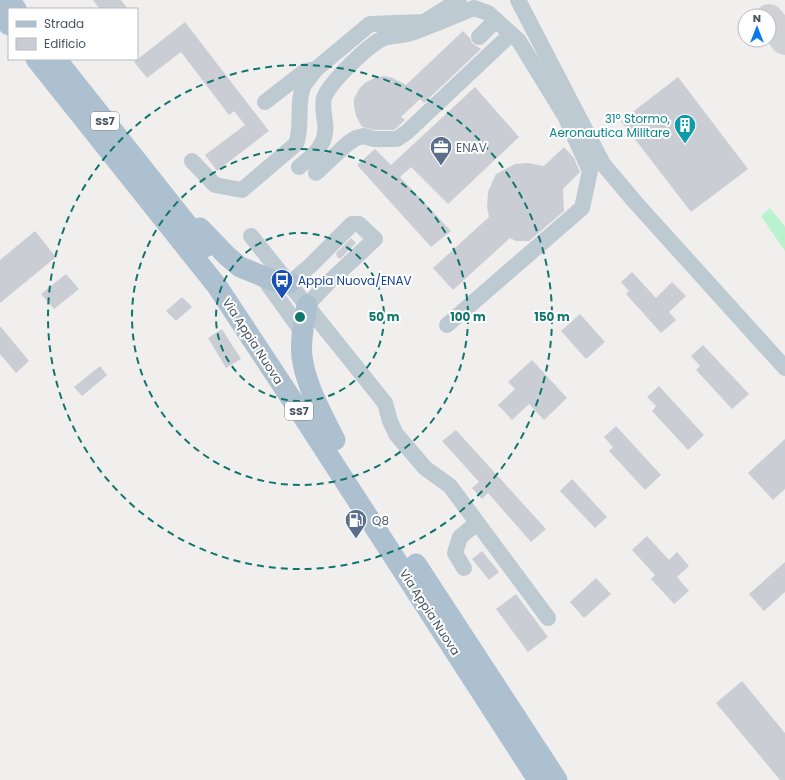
<svg xmlns="http://www.w3.org/2000/svg" width="785" height="780" font-family="Poppins,sans-serif">
<rect width="100%" height="100%" fill="#f1eeee"/>
<path fill="#b9f3cd" d="M770 208 785 227V251L761 216Z"/>
<g fill="none" stroke-linecap="round" stroke-linejoin="round">
<path stroke="#d0d1d4" stroke-width="30" d="M769 19 785 40"/>
</g>
<g fill="#caced4">
<path d="M93 0H121L128 9H100Z"/>
<path d="M185 22 269 131 217 171 205 155 245 125 234 111 229 115 181 52 147 78 134 62Z"/>
<path d="M463 31 470 38 472 43 481 49 424 103 420 99 401 117 405 120 394 130H375L362 127 356 116 354 106V99L359 89 365 83 374 78 384 76 393 78 406 85Z"/>
<path d="M678 77 748 169 691 212 621 121Z"/>
<path d="M475 87 519 137 448 204 411 167 400 177 451 231 431 247 357 165 375 149 391 165Z"/>
<path d="M564 147 574 158 580 172 563 189 564 211 529 241H516L510 238 453 290 433 268 489 217 487 207 488 192 496 174 515 164 528 163 544 166Z"/>
<path d="M35 231 56 257 0 303V260Z"/>
<path d="M351 238 356 243 340 259 337 257 336 253Z"/>
<path d="M632 272 656 298 672 282 686 296 669 312 676 320 661 333 626 294 629 291 621 282Z"/>
<path d="M66 274 79 289 54 309 41 294Z"/>
<path d="M182 297 192 307 176 321 166 311Z"/>
<path d="M580 314 605 342 586 359 561 331Z"/>
<path d="M0 326 29 361 16 373 0 354Z"/>
<path d="M222 329 241 359 226 368 208 338Z"/>
<path d="M703 345 749 394 732 409 696 370 700 366 691 356Z"/>
<path d="M532 360 567 398 544 420 529 404 512 420 498 405 515 389 508 382Z"/>
<path d="M100 366 107 375 82 396 74 387Z"/>
<path d="M659 386 704 435 688 450 652 411 656 406 647 397Z"/>
<path d="M616 426 661 475 645 490 609 451 613 447 604 437Z"/>
<path d="M456 430 546 529 531 542 488 493 482 499 472 488 479 482 442 441Z"/>
<path d="M785 439V489L773 500 748 473Z"/>
<path d="M572 479 607 517 595 528 560 491Z"/>
<path d="M647 536 669 560 677 552 689 566 677 577 689 591 674 604 651 579 655 575 632 550Z"/>
<path d="M482 551 499 572 489 580 472 559Z"/>
<path d="M785 562V592L764 611 749 594Z"/>
<path d="M596 578 611 594 584 618 570 602Z"/>
<path d="M516 594 548 637 528 652 496 609Z"/>
<path d="M742 681 785 733V780H780L716 703Z"/>
</g>
<g fill="none" stroke-linecap="round" stroke-linejoin="round">
<g stroke="#becad2" stroke-width="16">
<path d="M518 0 603 164 635 202 785 368"/>
<path d="M479 37 496 20"/>
<path d="M265 102 305 71 316 69 370 24 424 22 459 0"/>
<path d="M192 161 215 185 242 190 296 144C303 126 296 105 303 87 306 81 312 75 316 69"/>
<path d="M299 167C315 154 328 144 325 122 324 114 322 106 324 98 329 83 369 44 384 38 394 35 405 36 414 32 434 25 454 16 474 8L488 13 519 41 565 116 590 171 582 208 447 325"/>
<path d="M316 173 347 144 356 138 364 136 374 139H397L407 132 511 34"/>
<path d="M251 236 385 403 390 421 396 434 425 468 450 486 548 618"/>
<path d="M262 276 303 333"/>
<path d="M290 283 311 265 352 224H359L375 239 329 282 307 305"/>
<path d="M464 568 455 553 460 537 477 523"/>
</g>
<g stroke="#acc0d0" stroke-width="21">
<path d="M9 0 16 9"/>
<path d="M0 14 9 25"/>
<path d="M36 59 217 286 308 424 538 780"/>
<path d="M56 59 205 247"/>
<path d="M200 228 227 256 240 267 280 283H290"/>
<path d="M307 305C304 322 300 340 302 357 306 386 322 414 335 440"/>
<path d="M416 564 557 780"/>
</g>
</g>
<g fill="none" stroke="#0f766e" stroke-width="2" stroke-dasharray="7 5">
<circle cx="300" cy="317" r="84"/>
<circle cx="300" cy="317" r="168"/>
<circle cx="300" cy="317" r="252"/>
</g>
<defs>
<g id="building-pin" transform="scale(1.15)"><path d="M0 17L-7.5 6A9.5 9.5 0 1 1 7.5 6Z" fill="#0f9aa8" stroke="#fff"/><path d="M-4-6H4V6H1V3H-1V6H-4ZM-2.5-4.3h1.7v1.8h-1.7ZM.8-4.3h1.7v1.8H.8ZM-2.5-1h1.7V.8h-1.7ZM.8-1h1.7V.8H.8Z" fill="#fff"/></g>
<g id="office-pin" transform="scale(1.15)"><path d="M0 17L-7.5 6A9.5 9.5 0 1 1 7.5 6Z" fill="#5c6f8a" stroke="#fff"/><path d="M-6-3h4V-5.5h4V-3h4V5H-6ZM-1-4.5V-3h2v-1.5ZM-6 0V1H6V0Z" fill="#fff"/></g>
<g id="bus-pin" transform="scale(1.15)"><path d="M0 17L-7.5 6A9.5 9.5 0 1 1 7.5 6Z" fill="#1a4fb4" stroke="#fff"/><path d="M-5-6H5V4H4V6H2V4H-2V6H-4V4H-5ZM-3.5-4V0h7V-4ZM-3.5 1.2v1.5H-2V1.2ZM2 1.2v1.5H3.5V1.2Z" fill="#fff"/></g>
<g id="fuel-pin" transform="scale(1.15)"><path d="M0 17L-7.5 6A9.5 9.5 0 1 1 7.5 6Z" fill="#5c6f8a" stroke="#fff"/><path d="M-5.5-6h7V0h2V4h1.3V-2.5L3-4.5l.8-.8L6-3V5H2.5V1h-1V6h-7ZM-4.2-4.7v3.2H.2V-4.7Z" fill="#fff"/></g>
</defs>
<g fill-rule="evenodd">
<use href="#building-pin" x="685" y="125"/>
<use href="#office-pin" x="441" y="147"/>
<use href="#bus-pin" x="282" y="280"/>
<use href="#fuel-pin" x="356" y="520"/>
</g>
<g text-anchor="middle" dominant-baseline="central" stroke-width="4" stroke-linejoin="round" paint-order="stroke">
<g fill="#fff" stroke="#7d878e" stroke-width="1">
<rect x="91" y="112" width="28" height="18" rx="3"/>
<rect x="285" y="402" width="28" height="18" rx="3"/>
</g>
<g font-size="11" font-weight="bold" fill="#45535e">
<text x="105" y="121">SS7</text>
<text x="299" y="411">SS7</text>
</g>
<g font-size="12" fill="#0d838f" stroke="#fff" text-anchor="end">
<text x="670" y="118">31º Stormo,<tspan x="670" dy="14">Aeronautica Militare</tspan></text>
</g>
<g font-size="12" fill="#4e5e75" stroke="#fff" text-anchor="start">
<text x="456" y="147">ENAV</text>
<text x="372" y="520">Q8</text>
</g>
<g font-size="12" fill="#164399" stroke="#fff" text-anchor="start">
<text x="298" y="280">Appia Nuova/ENAV</text>
</g>
<g font-size="12" fill="#45535e" stroke="#fff">
<text transform="translate(253 341) rotate(57)">Via Appia Nuova</text>
<text transform="translate(430 612) rotate(57)">Via Appia Nuova</text>
</g>
</g>
<circle cx="300" cy="317" r="6" fill="#0f766e" stroke="#fff" stroke-width="2"/>
<g font-size="12" text-anchor="middle" font-weight="bold" fill="#0f766e" stroke="#fff" stroke-width="4" stroke-linejoin="round" paint-order="stroke">
<text x="384" y="321">50 m</text>
<text x="468" y="321">100 m</text>
<text x="552" y="321">150 m</text>
</g>
<rect x="8" y="8" width="130" height="52" fill="#ffffff" stroke="#b5babf"/>
<rect x="16" y="21" width="20" height="6" fill="#acc0d0" stroke="#b5babf"/>
<text x="44" y="28" font-size="12" fill="#45535e">Strada</text>
<rect x="16" y="38" width="20" height="12" fill="#caced4" stroke="#b5babf"/>
<text x="44" y="48" font-size="12" fill="#45535e">Edificio</text>
<g transform="translate(757 28)"><circle r="19" fill="#ffffff" stroke="#b5babf"/>
<path d="M0-3L7 15L0 10L-7 15Z" fill="#0979f0"/>
<text y="-6" font-size="11" font-weight="bold" text-anchor="middle" fill="#45535e">N</text>
</g>
</svg>
